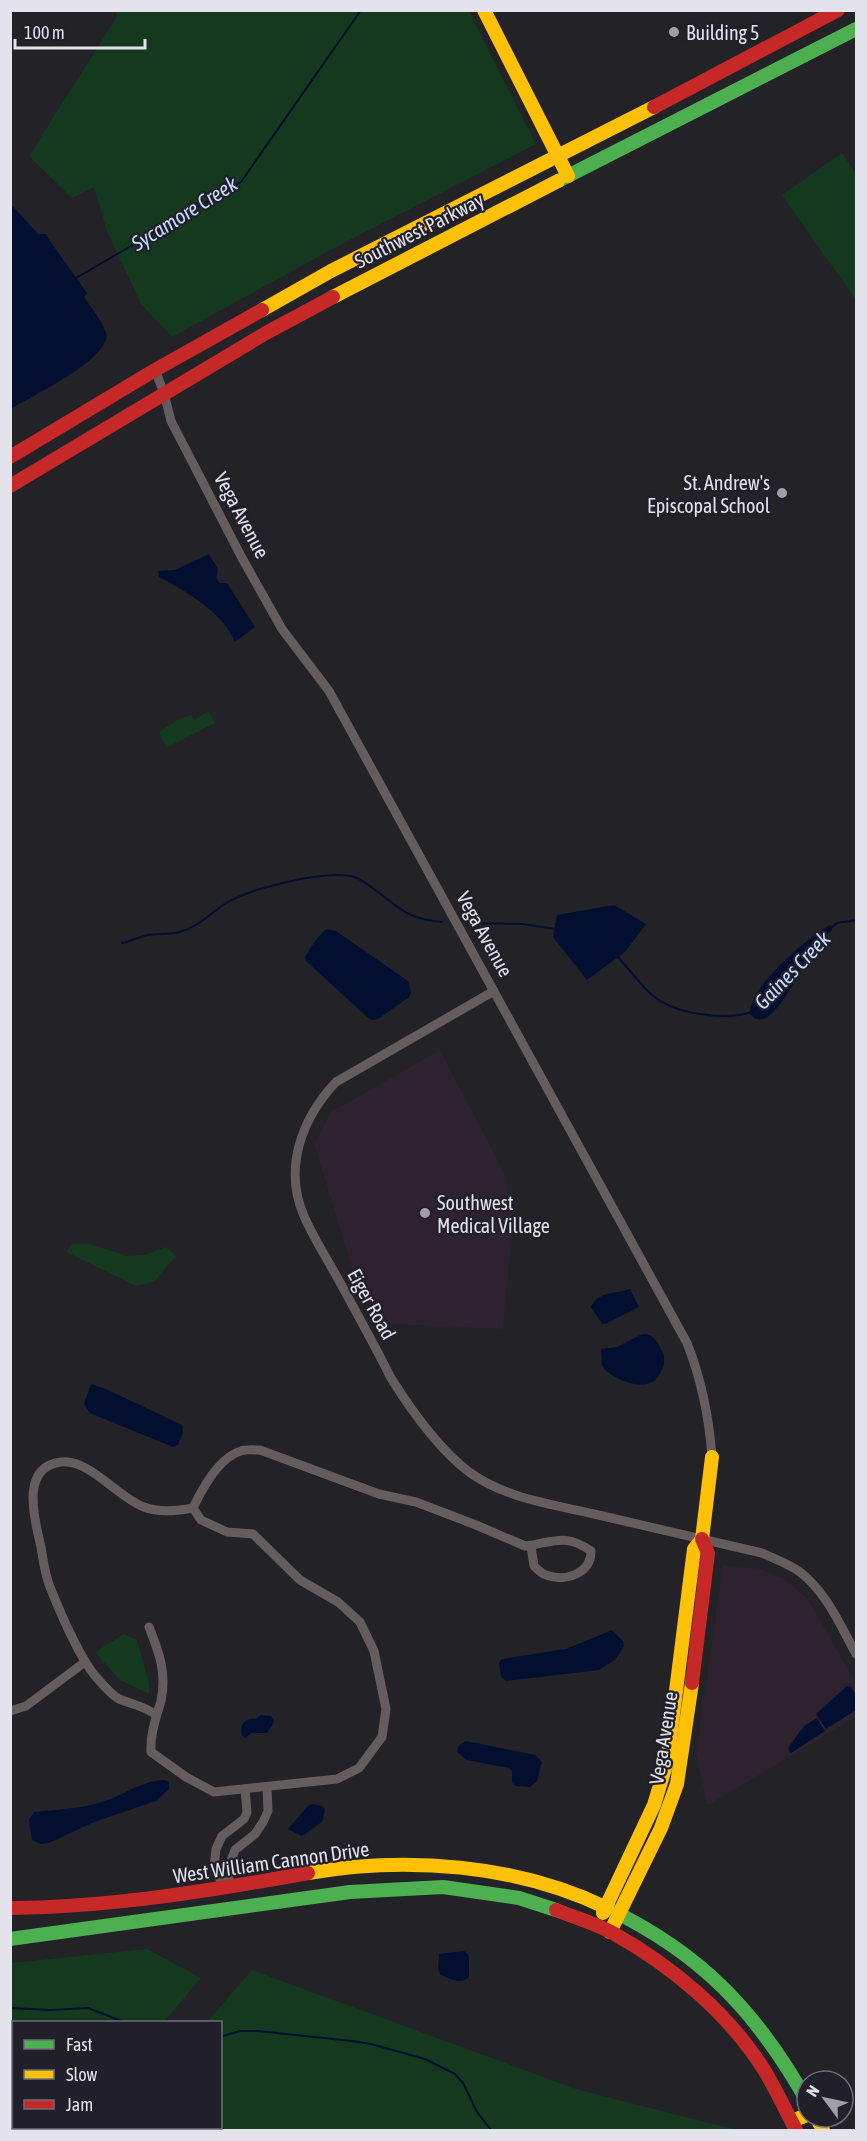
<svg xmlns="http://www.w3.org/2000/svg" width="867" height="2141" font-family="'Asap Condensed',sans-serif">
<rect width="100%" height="100%" fill="#222227"/>
<g fill="#2d222e">
<path d="M440 1050 505 1174 513 1223 503 1329 391 1324 365 1293 352 1268 314 1144 331 1112Z"/>
<path d="M723 1565 763 1570 784 1579 808 1599 856 1683V1717L707 1806 696 1754Z"/>
</g>
<g fill="#15391f">
<path d="M117 10 469 11 536 144 338 246 172 337 141 304 107 231 94 187 72 198 29 156 116 18Z"/>
<path d="M842 153 856 174V300L782 195Z"/>
<path d="M209 711 215 723 166 748 159 732 179 719 191 715 194 720Z"/>
<path d="M73 1243 94 1245 127 1256 144 1255 166 1247 176 1256 154 1282 136 1286 66 1252Z"/>
<path d="M124 1634 137 1640 149 1683V1694L120 1680 95 1652Z"/>
<path d="M147 1949 201 1978 164 2022H14V2128H78L75 2130H11V1963Z"/>
<path d="M252 1970 579 2090 738 2130H112L115 2128H220V2022H207Z"/>
</g>
<g fill="#030f31">
<path d="M10 203 38 234H45L87 293 84 297C90 306 103 322 106 333 113 358 30 397 11 409Z"/>
<path d="M209 554 218 569 216 578 220 583H227L255 627 235 642C232 637 229 630 225 625 210 606 181 588 159 577L158 571 175 570Z"/>
<path d="M614 905 646 924 625 952 587 980 553 937 557 915Z"/>
<path d="M830 925 832 930C826 937 818 941 812 949 803 962 771 1041 750 1014 748 988 808 937 830 925Z"/>
<path d="M327 929 336 931 408 981 411 993 409 997 378 1019 372 1020 366 1016 306 961 305 957C310 948 318 935 327 929Z"/>
<path d="M630 1289 639 1307 605 1324H602L591 1307C598 1291 616 1294 630 1289Z"/>
<path d="M645 1334C653 1335 655 1339 659 1345 665 1355 666 1361 661 1372 650 1395 619 1382 604 1369L602 1365 601 1349 617 1347 640 1335Z"/>
<path d="M91 1384 106 1389 182 1425 183 1432 178 1445 173 1447 90 1413 84 1404Z"/>
<path d="M612 1630 623 1641 624 1646 616 1659 599 1670 506 1681 501 1677 499 1663 502 1659 566 1649Z"/>
<path d="M847 1686 851 1687 856 1695V1710L826 1729 816 1714Z"/>
<path d="M261 1715 271 1716 274 1720 273 1724 267 1733H251L246 1738 242 1736C239 1725 245 1717 256 1719Z"/>
<path d="M817 1718 825 1731 791 1753 788 1748 804 1726Z"/>
<path d="M466 1741 535 1755 542 1762 537 1781 530 1787 516 1786 512 1783V1771L509 1768 467 1760 457 1752 459 1745Z"/>
<path d="M165 1780 169 1782V1789L156 1801 94 1822 49 1843 40 1844 32 1840 29 1820 34 1812C56 1810 78 1809 99 1803 121 1797 142 1780 165 1780Z"/>
<path d="M311 1804 321 1806 325 1809 323 1821 302 1836 288 1829 307 1807Z"/>
<path d="M464 1951 469 1955V1977C461 1985 449 1979 440 1974L438 1969 439 1954Z"/>
</g>
<g fill="none" stroke-linecap="round" stroke-linejoin="round">
<g stroke="#030f31" stroke-width="2">
<path d="M76 278 241 182 361 10"/>
<path d="M466 923 522 924 556 929"/>
<path d="M831 928 837 923 856 920"/>
<path d="M122 943C131 941 139 937 148 935 158 933 170 935 180 932 198 927 211 913 226 903 252 888 321 871 350 876 359 877 367 884 374 889 399 908 409 920 442 922"/>
<path d="M617 956C629 969 639 983 652 995 674 1014 724 1021 752 1012"/>
<path d="M10 2008 50 2010 88 2008 124 2022"/>
<path d="M220 2037 240 2031H258L352 2041 371 2044 425 2059 455 2074 463 2083 477 2112 491 2130"/>
</g>
<g stroke="#655c5e" stroke-width="9">
<path d="M155 370 164 393 171 421 242 558 282 629 329 691 687 1343C702 1381 709 1416 712 1457"/>
<path d="M494 991 336 1082C302 1118 283 1168 304 1216 313 1237 326 1257 337 1277 355 1310 374 1344 391 1378 411 1410 439 1449 469 1472 505 1498 551 1504 594 1514 650 1527 706 1540 762 1553 775 1559 789 1564 800 1572 827 1593 840 1625 856 1654"/>
<path d="M149 1627C159 1652 167 1673 161 1701 156 1718 150 1734 151 1752L186 1777 214 1792 337 1779 359 1768 382 1737 386 1709 374 1651 360 1622 338 1602 300 1580 253 1534 227 1532 201 1520 193 1508C202 1489 219 1457 241 1451 246 1449 254 1450 260 1450L379 1494 416 1502 476 1525 525 1546C555 1542 565 1533 591 1551 591 1574 565 1582 546 1575 542 1574 538 1570 534 1566L531 1546"/>
<path d="M10 1711 26 1706 85 1662"/>
<path d="M156 1715C143 1705 133 1705 119 1699 111 1695 92 1673 88 1666 73 1643 60 1612 50 1587 45 1575 43 1560 41 1547 35 1521 19 1467 61 1462 90 1459 117 1497 144 1507 159 1513 177 1511 193 1508"/>
<path d="M225 1888 232 1869V1858L235 1850 255 1834 263 1822 268 1811 267 1787"/>
<path d="M225 1888 214 1868 216 1849 222 1836 244 1819 247 1812 245 1789"/>
</g>
<g stroke="#4caf50" stroke-width="14">
<path d="M558 181 856 29"/>
<path d="M607 1908C701 1953 756 2011 807 2101"/>
<path d="M10 1939 350 1892 443 1887 519 1898 556 1910"/>
</g>
<g stroke="#ffc107" stroke-width="14">
<path d="M484 10 568 176"/>
<path d="M333 297 558 181"/>
<path d="M262 310 331 271 654 107"/>
<path d="M308 1873C406 1856 516 1864 607 1908"/>
<path d="M603 1913 654 1805 667 1762 694 1549 702 1539 712 1457"/>
<path d="M610 1932 661 1828 677 1784 692 1683"/>
<path d="M816 2117 823 2130"/>
<path d="M792 2121 807 2115"/>
</g>
<g stroke="#c62828" stroke-width="14">
<path d="M654 107 838 10"/>
<path d="M10 457 155 370 262 310"/>
<path d="M10 486 266 333 333 297"/>
<path d="M692 1683 708 1553 702 1539"/>
<path d="M10 1908C111 1907 209 1891 308 1873"/>
<path d="M556 1910C574 1917 594 1923 611 1932 671 1965 730 2014 766 2073 777 2092 786 2111 796 2130"/>
</g>
</g>
<g fill="#a09fa6" stroke="#201f2a" stroke-width="2">
<circle cx="674" cy="32" r="6"/>
<circle cx="782" cy="493" r="6"/>
<circle cx="425" cy="1213" r="6"/>
</g>
<g text-anchor="middle" dominant-baseline="central" stroke-width="4.5" stroke-linejoin="round" paint-order="stroke">
<g font-size="20" fill="#e4e3eb" stroke="#201f2a" text-anchor="start">
<text x="686" y="32">Building 5</text>
<text x="770" y="482" text-anchor="end">St. Andrew's<tspan x="770" dy="23">Episcopal School</tspan></text>
<text x="437" y="1202">Southwest<tspan x="437" dy="23">Medical Village</tspan></text>
</g>
<g font-size="20" fill="#e4e3eb" stroke="#201f2a">
<text transform="translate(419 230) rotate(-27)">Southwest Parkway</text>
<text transform="translate(242 515) rotate(62)">Vega Avenue</text>
<text transform="translate(485 934) rotate(61)">Vega Avenue</text>
<text transform="translate(372 1304) rotate(61)">Eiger Road</text>
<text transform="translate(663 1738) rotate(-81)">Vega Avenue</text>
<text transform="translate(271 1862) rotate(-8)">West William Cannon Drive</text>
</g>
<g font-size="21" font-style="italic" fill="#c6dcfd" stroke="#201f2a">
<text transform="translate(184 213) rotate(-32)">Sycamore Creek</text>
<text transform="translate(792 970) rotate(-46)">Gaines Creek</text>
</g>
</g>
<rect width="867" height="2141" fill="none" stroke="#e4e3eb" stroke-width="24"/>
<rect x="12" y="2021" width="210" height="108" fill="#201f2a" stroke="#6e6d77" stroke-width="1.5"/>
<rect x="24" y="2040" width="30" height="9" fill="#4caf50" stroke="#6e6d77" stroke-width="1.5"/>
<text x="66" y="2051" font-size="18" fill="#e4e3eb">Fast</text>
<rect x="24" y="2070" width="30" height="9" fill="#ffc107" stroke="#6e6d77" stroke-width="1.5"/>
<text x="66" y="2081" font-size="18" fill="#e4e3eb">Slow</text>
<rect x="24" y="2100" width="30" height="9" fill="#c62828" stroke="#6e6d77" stroke-width="1.5"/>
<text x="66" y="2111" font-size="18" fill="#e4e3eb">Jam</text>
<g transform="translate(825 2099) rotate(303)"><circle r="28" fill="#201f2a" stroke="#6e6d77" stroke-width="1.5"/>
<path d="M0-4.5L10 22L0 15L-10 22Z" fill="#a09fa6"/>
<text y="-9" font-size="16" font-weight="bold" text-anchor="middle" fill="#e4e3eb">N</text>
</g>
<path d="M15 39v9h130v-9" fill="none" stroke="#e4e3eb" stroke-width="3"/>
<text x="24" y="39" font-size="18" fill="#e4e3eb" stroke="#201f2a" stroke-width="4.5" paint-order="stroke">100 m</text>
</svg>
